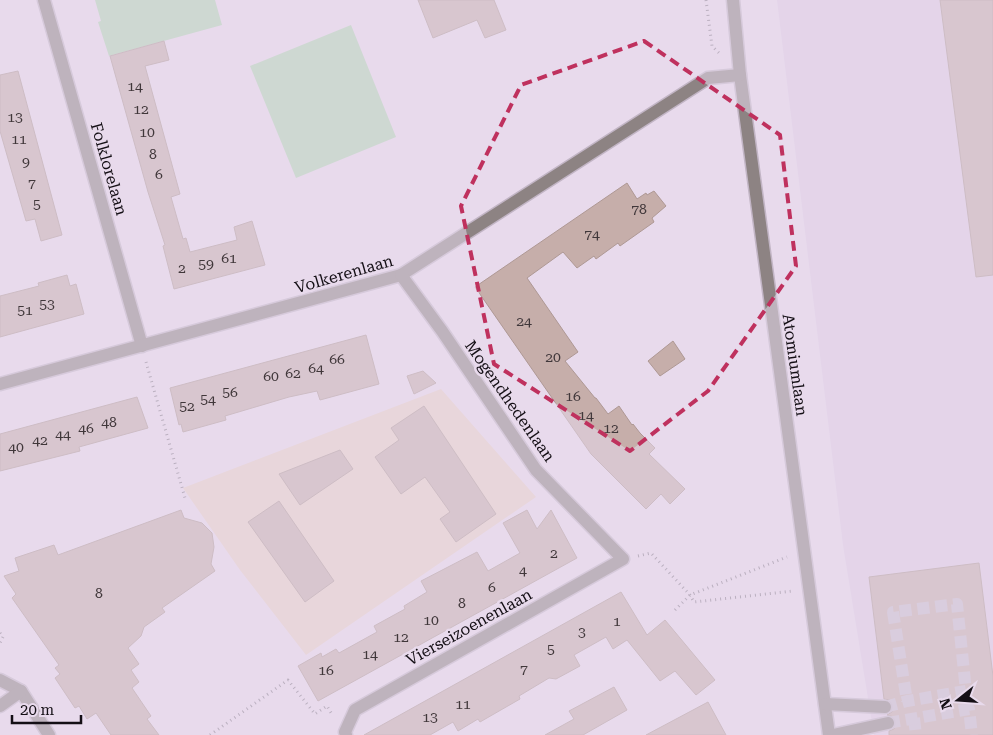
<svg xmlns="http://www.w3.org/2000/svg" width="993" height="735" font-family="'Roboto Serif',serif">
<rect width="100%" height="100%" fill="#e8daec"/>
<path fill="#dfcde4" d="M777 0H993V735H874L843 545Z"/>
<path fill="#e8d0c5" d="M441 389 536 497 306 655 240 570 183 488Z"/>
<g fill="#b0d5b1">
<path d="M95 0H215L222 25 109 56 98 22 101 21Z"/>
<path d="M351 25 396 137 296 178 250 66Z"/>
</g>
<g fill="#c6aeaa" stroke="#ae9894">
<path d="M418 0H494L506 30 485 38 477 20 433 38Z"/>
<path d="M940 0H993V275L976 277Z"/>
<path d="M164 41 169 60 145 66 180 194 171 197 183 239 186 238 190 252 237 240 234 227 252 221 265 265 174 289 163 246 165 245 148 192 110 56Z"/>
<path d="M18 71 62 235 41 241 35 219 26 221 0 131V75Z"/>
<path d="M627 183 637 199 646 193 647 195 654 191 666 206 652 218 654 222 620 246 618 243 596 259 594 256 577 268 563 252 527 278 578 352 565 361 595 398H596L608 414 619 406 632 425 633 424 640 433 655 448 649 454 685 489 670 504 661 494 646 509 591 454 475 287Z"/>
<path d="M67 275 70 286 76 284 84 314 0 337V296L39 286 38 283Z"/>
<path d="M366 335 379 384 320 400 317 391 289 397 225 416 226 420 183 432 181 424 179 425 170 388Z"/>
<path d="M673 341 685 359 660 376 648 361Z"/>
<path d="M423 371 436 383 414 394 407 376Z"/>
<path d="M137 397 148 428 79 447 80 451 0 471V434Z"/>
<path d="M424 406 496 514 456 542 440 519 450 512 425 477 401 494 375 457 399 440 391 428Z"/>
<path d="M340 450 353 469 300 505 279 474Z"/>
<path d="M279 501 334 581 305 602 248 522Z"/>
<path d="M181 510 184 518 202 523 212 533 214 547 211 564 215 571 162 608 165 612 144 627 141 636 128 648 139 664 131 670 139 682 132 688 151 716 147 719 159 735H111L96 713 87 719 79 706 75 708 55 678 60 674 55 668 59 665 12 598 16 594 4 576 19 571 15 558 54 545 58 555Z"/>
<path d="M527 510 537 529 551 510 577 558 318 701 298 666 321 653 322 657 336 649 339 653 377 632 374 626 405 609 404 606 427 592 421 581 477 552 488 571 520 553 503 523Z"/>
<path d="M979 563 993 676V735H889V731L894 729 896 722 894 717 887 715 892 712 893 707 890 700 884 699 869 577Z"/>
<path d="M621 592 647 635 665 620 715 680 696 695 675 671 660 681 627 640 613 649 606 637 574 655 580 666 556 679 549 678 519 696 520 699 480 722 478 719 458 731 453 722 430 735H364Z"/>
<path d="M614 687 627 710 583 735H545L574 719 569 711Z"/>
<path d="M708 702 726 735H646Z"/>
</g>
<g fill="none" stroke-linecap="round" stroke-linejoin="round">
<g stroke="#c8bccc" stroke-width="12" stroke-dasharray="12 6" stroke-linecap="butt">
<path d="M885 707 907 701 966 691 957 604 893 612 907 701"/>
<path d="M914 718 916 735"/>
<path d="M888 723 969 709 972 735"/>
</g>
<g stroke="#c2b5c5" stroke-width="15">
<g id="minor">
<path d="M44 0 142 346"/>
<path d="M733 0 740 75 829 735"/>
<path d="M0 384 401 275 708 78 740 75"/>
<path d="M0 680 21 691 49 735"/>
<path d="M825 704 885 707"/>
<path d="M0 706 21 691"/>
<path d="M346 735 345 732 355 710 623 559 536 470 442 331 401 275"/>
<path d="M833 735 888 723"/>
</g>
</g>
<g stroke="#867c89" stroke-width="3" stroke-dasharray="1 4" stroke-linecap="butt">
<path d="M706 0 712 46 721 55"/>
<path d="M146 362 185 498"/>
<path d="M638 556 651 553 690 595 694 602 793 591"/>
<path d="M675 610 690 595 787 557"/>
<path d="M0 633 3 637 0 643"/>
<path d="M210 735 288 680 315 714 327 706 333 716"/>
</g>
<use href="#minor" stroke="#8d8383" stroke-width="12"/>
</g>
<path d="M0 0H993V735H0ZM644 41 780 135 796 266 708 391 630 451 494 364 461 206 521 85Z" fill="#e8daec" fill-opacity=".55" fill-rule="evenodd"/>
<path fill="none" stroke="#bf315e" stroke-width="4" stroke-dasharray="10 6" stroke-linejoin="round" d="M644 41 780 135 796 266 708 391 630 451 494 364 461 206 521 85Z"/>
<g text-anchor="middle" dominant-baseline="central" stroke-width="5" stroke-linejoin="round" paint-order="stroke">
<g font-size="14" fill="#40373a">
<text x="135" y="86">14</text>
<text x="141" y="109">12</text>
<text x="15" y="117">13</text>
<text x="147" y="132">10</text>
<text x="19" y="139">11</text>
<text x="153" y="154">8</text>
<text x="26" y="162">9</text>
<text x="159" y="174">6</text>
<text x="32" y="183">7</text>
<text x="37" y="204">5</text>
<text x="639" y="209">78</text>
<text x="592" y="234">74</text>
<text x="229" y="258">61</text>
<text x="206" y="264">59</text>
<text x="182" y="268">2</text>
<text x="47" y="304">53</text>
<text x="25" y="310">51</text>
<text x="524" y="321">24</text>
<text x="553" y="357">20</text>
<text x="337" y="359">66</text>
<text x="316" y="368">64</text>
<text x="293" y="373">62</text>
<text x="271" y="376">60</text>
<text x="230" y="392">56</text>
<text x="573" y="396">16</text>
<text x="208" y="399">54</text>
<text x="187" y="406">52</text>
<text x="586" y="415">14</text>
<text x="109" y="422">48</text>
<text x="86" y="428">46</text>
<text x="611" y="428">12</text>
<text x="63" y="434">44</text>
<text x="40" y="440">42</text>
<text x="16" y="447">40</text>
<text x="554" y="553">2</text>
<text x="523" y="570">4</text>
<text x="492" y="587">6</text>
<text x="99" y="593">8</text>
<text x="462" y="603">8</text>
<text x="431" y="620">10</text>
<text x="617" y="621">1</text>
<text x="582" y="632">3</text>
<text x="401" y="637">12</text>
<text x="551" y="649">5</text>
<text x="370" y="654">14</text>
<text x="524" y="669">7</text>
<text x="326" y="670">16</text>
<text x="463" y="704">11</text>
<text x="430" y="717">13</text>
</g>
<g font-size="16" fill="#140f15" stroke="#e8daec">
<text transform="translate(109 169) rotate(74)">Folklorelaan</text>
<text transform="translate(344 274) rotate(-16)">Volkerenlaan</text>
<text transform="translate(795 365) rotate(82)">Atomiumlaan</text>
<text transform="translate(510 401) rotate(55)">Mogendhedenlaan</text>
<text transform="translate(469 627) rotate(-29)">Vierseizoenenlaan</text>
</g>
</g>
<g transform="translate(958 700) rotate(253)" stroke="#e8daec" stroke-width="4" paint-order="stroke">
<path d="M0-4L9 19L0 12L-9 19Z" fill="#140f15"/>
<text y="-8" font-size="14" font-weight="bold" text-anchor="middle" fill="#140f15">N</text>
</g>
<path d="M12 715v8h69v-8" fill="none" stroke="#140f15" stroke-width="2.5"/>
<text x="20" y="715" font-size="15" fill="#140f15" stroke="#e8daec" stroke-width="4" paint-order="stroke">20 m</text>
</svg>
